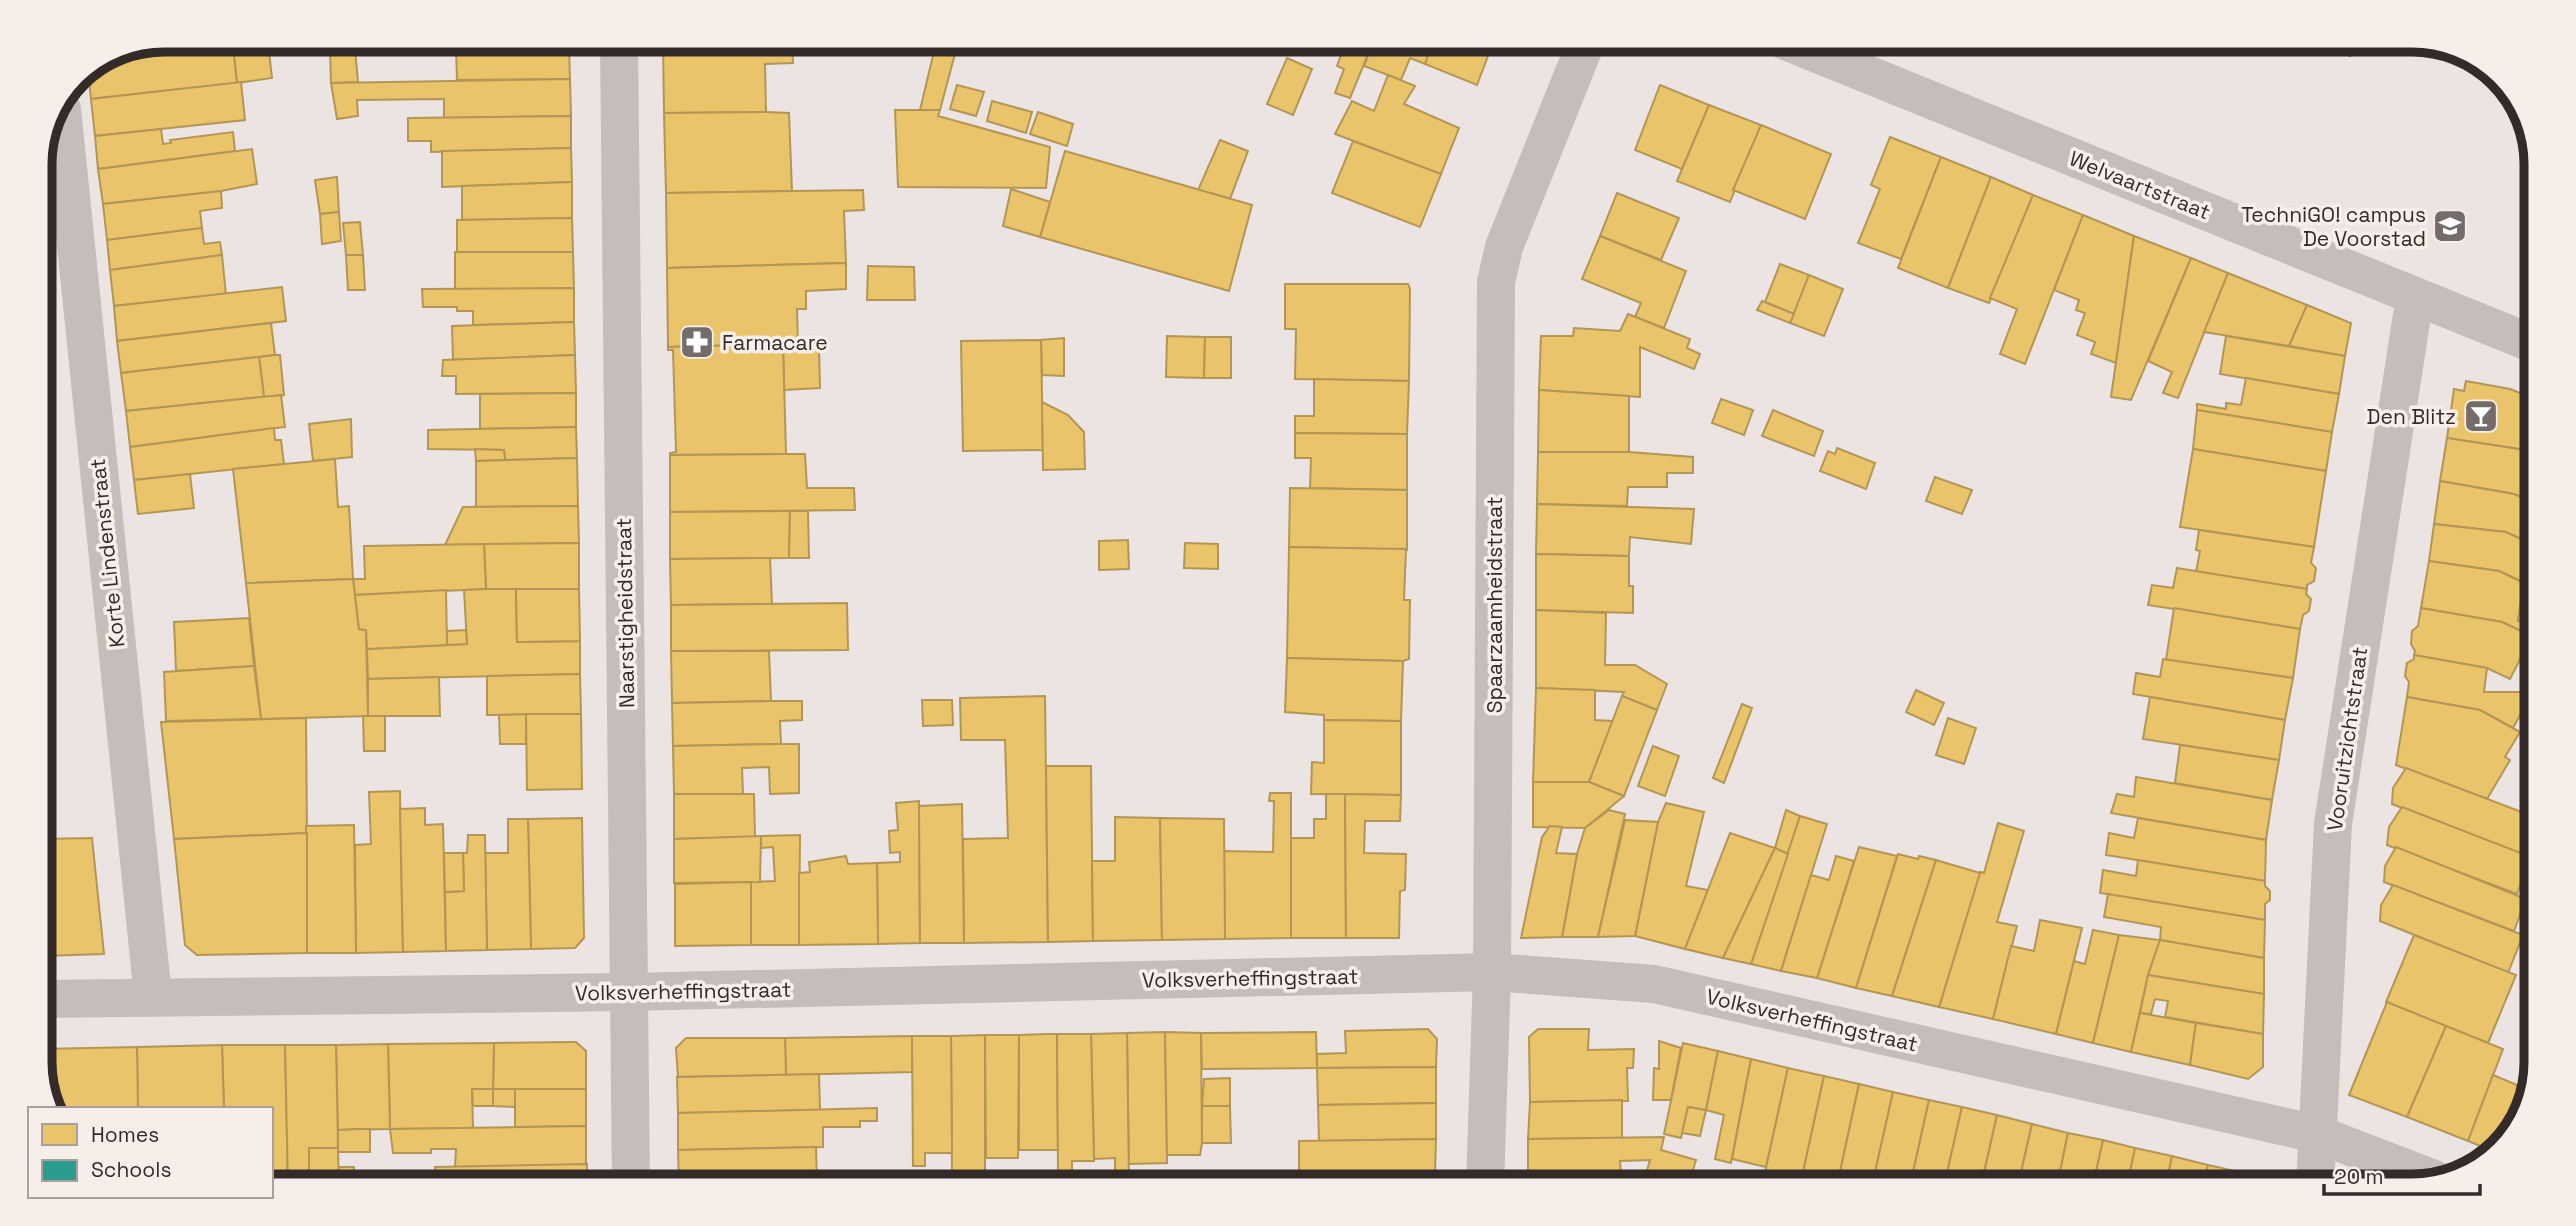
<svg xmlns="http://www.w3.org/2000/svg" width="2576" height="1226" font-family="'Space Grotesk',sans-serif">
<rect width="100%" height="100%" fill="#ebe4e2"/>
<g fill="#e9c46a" stroke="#b39656" stroke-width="2">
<path d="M165 40H184L186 53 97 63 117 50Z"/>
<path d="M329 40H355V49H330Z"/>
<path d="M454 40H569V46L456 48 454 47Z"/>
<path d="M663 40H750V42L663 43Z"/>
<path d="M873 40H936L935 47Z"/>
<path d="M936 40H959L956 50 935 47Z"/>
<path d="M1223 40H1242L1239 47Z"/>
<path d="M1317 40H1374L1350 98 1335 93 1344 69 1337 66 1342 52 1316 43Z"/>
<path d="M1374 40H1434L1425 64 1410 58 1401 80 1364 66Z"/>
<path d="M1434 40H1494L1477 85 1425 64Z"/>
<path d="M750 42H792L793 63 765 64 766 112 664 113 663 43Z"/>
<path d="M268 43 272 78 237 83 233 47Z"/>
<path d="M569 46 570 79 457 80 456 48Z"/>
<path d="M233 47 237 83 91 99 88 69 97 63Z"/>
<path d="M935 47 956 50 940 110H920Z"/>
<path d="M330 49H355L358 82 331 83Z"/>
<path d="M1287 58 1312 69 1293 115 1267 104Z"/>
<path d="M1388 75 1415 86 1404 104 1459 128 1441 174 1335 134 1352 101 1374 111Z"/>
<path d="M570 79 571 116 444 118V99L357 100 358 116 337 119 331 83Z"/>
<path d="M241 82 245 120 95 136 91 99Z"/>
<path d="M957 85 984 92 976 116 950 109Z"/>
<path d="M1660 85 1709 105 1682 169 1635 150Z"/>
<path d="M992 101 1032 112 1026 133 987 121Z"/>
<path d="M1709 105 1761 125 1730 202 1677 181Z"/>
<path d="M895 110H940L938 116 1050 147 1046 188 898 187Z"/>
<path d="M766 112 789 113 792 191 666 193 664 113Z"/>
<path d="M1038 112 1073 124 1067 146 1030 134Z"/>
<path d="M571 116V148L431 152V141H408V118Z"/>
<path d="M1761 125 1831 154 1805 219 1733 190Z"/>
<path d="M161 129 163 144 171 143 170 140 233 132 235 151 98 169 95 136Z"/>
<path d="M1890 137 1941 157 1901 259 1858 243 1880 189 1871 185Z"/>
<path d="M1220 140 1248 151 1230 199 1198 190Z"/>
<path d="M1353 141 1441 174 1420 227 1332 193Z"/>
<path d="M571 148 572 182 442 187V151Z"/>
<path d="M252 149 257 184 221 191 103 204 98 169Z"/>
<path d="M1065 151 1252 205 1229 291 1040 237Z"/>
<path d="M1941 157 1991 177 1948 288 1898 268Z"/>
<path d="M337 177 339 212 320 214 315 180Z"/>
<path d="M1991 177 2033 195 1989 303 1948 288Z"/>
<path d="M572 182V218L462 220V186Z"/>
<path d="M1011 189 1050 202 1040 237 1003 226Z"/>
<path d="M863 190 864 210 844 211 846 263 667 268 666 193Z"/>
<path d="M221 191 222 208 200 211 202 228 107 240 103 204Z"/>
<path d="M1617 193 1679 218 1661 260 1600 236Z"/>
<path d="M2033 195 2083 215 2025 364 2000 354 2017 309 1990 298Z"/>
<path d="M339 212 341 241 322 244 320 214Z"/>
<path d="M2083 215 2134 236 2116 363 2091 354 2095 342 2077 335 2085 313 2076 310 2079 300 2054 290Z"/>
<path d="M572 218 573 252H457V220Z"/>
<path d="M360 222 363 255H346L343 223Z"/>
<path d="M202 228 204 244 220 242 222 255 110 270 107 240Z"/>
<path d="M1600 236 1686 271 1664 328 1635 317 1641 303 1582 279Z"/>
<path d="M2134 236 2191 258 2131 400 2111 397Z"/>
<path d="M455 252H573L574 288 455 290Z"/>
<path d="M222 255 226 295 114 306 110 270Z"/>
<path d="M346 255H363L365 290H348Z"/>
<path d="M2191 258 2228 273 2178 398 2163 393 2172 372 2148 361Z"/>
<path d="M846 263V289L806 291V309H797L798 344 668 347 667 268Z"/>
<path d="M1780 264 1809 275 1794 314 1765 302Z"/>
<path d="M868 266 914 267 915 300H867Z"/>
<path d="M2228 273 2307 305 2289 346 2204 332Z"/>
<path d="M1809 275 1843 289 1824 336 1790 323Z"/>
<path d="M1285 284H1408L1410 289 1409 381 1295 379 1296 329H1285Z"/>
<path d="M282 287 286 321 117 341 114 306Z"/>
<path d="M574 288V322L473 325V311H457V307H423L422 289Z"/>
<path d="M1762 301 1794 314 1790 323 1757 310Z"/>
<path d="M2307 305 2351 323 2345 356 2289 346Z"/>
<path d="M1628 314 1690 339 1687 348 1700 354 1694 369 1640 347V397L1539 390 1541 336H1573L1574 328 1620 331Z"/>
<path d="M574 322 575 355 453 360 452 326Z"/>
<path d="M271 323 275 355 121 373 117 341Z"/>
<path d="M1167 336 1205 337 1204 378 1166 377Z"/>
<path d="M2226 336 2345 356 2339 394 2220 374Z"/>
<path d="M1205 337H1231V378H1204Z"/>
<path d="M1064 338V376L1042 375 1041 340Z"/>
<path d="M1041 340 1043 450 963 451 961 341Z"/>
<path d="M783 344 819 346 820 388 784 390Z"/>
<path d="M783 344 786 454 670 455V453L676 452 673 350H668V347Z"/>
<path d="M41 353 45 386H41Z"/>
<path d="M275 355H280L284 395 264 397 259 357Z"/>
<path d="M575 355 576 393 456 394V376H442L443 360Z"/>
<path d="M259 357 264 397 126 411 121 373Z"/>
<path d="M2246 378 2339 394 2332 432 2197 410V404L2226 409V403L2241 405Z"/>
<path d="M1314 379 1409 381 1407 434 1295 433V416H1314Z"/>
<path d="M2466 381 2510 389 2536 399V457L2519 449 2447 438 2454 389 2464 391Z"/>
<path d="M41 386H45L49 423 41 424Z"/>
<path d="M1539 390 1629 396V452H1538Z"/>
<path d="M576 393V427L480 429V394Z"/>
<path d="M281 395 285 427 130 447 126 411Z"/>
<path d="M1721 399 1753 410 1744 435 1712 423Z"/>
<path d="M1042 402 1068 415 1084 432 1085 469 1043 470Z"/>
<path d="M1773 410 1823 431 1814 456 1762 436Z"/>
<path d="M2197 410 2332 432 2326 471 2193 449Z"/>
<path d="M351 419 352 457 313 461 309 424Z"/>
<path d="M576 427 577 458 505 460 504 450 428 449V430Z"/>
<path d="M274 428 275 440H281L284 464 134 480 130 447Z"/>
<path d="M1295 433 1407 434V490L1310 488 1311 458H1295Z"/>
<path d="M2447 438 2519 449 2536 457V503L2514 494 2440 481Z"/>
<path d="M1837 448 1875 463 1866 489 1820 471 1828 451 1835 454Z"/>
<path d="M475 449 504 450 505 460 476 461Z"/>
<path d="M2193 449 2326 471 2314 547 2180 527Z"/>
<path d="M1538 452H1629L1693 457V473H1667V487H1628L1627 506 1537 504Z"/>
<path d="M786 454H805L807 488H854L855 510 670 512V455Z"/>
<path d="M577 458 578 506 476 507V461Z"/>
<path d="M335 459 338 507 349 506 353 579 246 583 233 469Z"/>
<path d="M190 474 194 508 138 514 134 480Z"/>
<path d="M1935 477 1972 490 1962 514 1926 501Z"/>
<path d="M2440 481 2514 494 2536 503V546L2506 532 2434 524Z"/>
<path d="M1290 488 1407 490V550L1289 547Z"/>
<path d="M1537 504 1694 509 1691 544 1630 537 1629 556 1536 554Z"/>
<path d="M578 506 579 543 445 545 463 507Z"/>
<path d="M788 511H790L789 558 670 559V512Z"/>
<path d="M790 511H808L809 558H789Z"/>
<path d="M2434 524 2506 532 2536 546V574L2529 585 2499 571 2429 561Z"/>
<path d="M2199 530 2314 547 2311 563 2316 568 2314 581 2307 585V589L2196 572 2200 551 2196 550Z"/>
<path d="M1128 540 1129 569 1099 570V541Z"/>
<path d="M579 543V589H486L484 544Z"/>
<path d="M1185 543 1218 544V569L1184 568Z"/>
<path d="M484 544 486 589 355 595 353 579H365L364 546Z"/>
<path d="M1289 547 1406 549 1404 600H1410L1409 659 1403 661 1287 658Z"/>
<path d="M1536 554 1629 556V586H1633V613L1536 610Z"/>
<path d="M770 558 772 604 671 605 670 559Z"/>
<path d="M2429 561 2499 571 2524 583 2518 621 2529 625 2525 633 2502 622 2421 608Z"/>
<path d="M2177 568 2307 589 2306 594 2311 599 2309 611 2303 615 2300 629 2148 605 2152 585 2173 588Z"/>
<path d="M353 579 359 629 366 630 368 716 261 719 246 583Z"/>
<path d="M2524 583 2536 588V612L2529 625 2518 621Z"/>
<path d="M486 589H516L517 642 580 641V674L368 679 367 649 467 644 464 590Z"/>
<path d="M516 589H579L580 641 517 642Z"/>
<path d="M446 590 447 645 367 649 366 630 359 629 355 595Z"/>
<path d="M847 603 848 650 671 651V605Z"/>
<path d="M2174 608 2300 629 2293 678 2166 660Z"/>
<path d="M2421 608 2502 622 2532 636 2510 679 2487 668 2414 655 2415 651 2411 644 2412 631 2418 626Z"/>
<path d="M1536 610 1606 613 1605 665H1635L1667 684 1657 710 1622 696 1624 692 1536 688Z"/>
<path d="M249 618 254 666 176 671 174 622Z"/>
<path d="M466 630 467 644 447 645V631Z"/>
<path d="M671 651H769L771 701 672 703Z"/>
<path d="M2414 655 2487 668 2484 692H2533L2513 728 2480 710 2407 697 2409 682 2405 676 2407 663 2414 659Z"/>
<path d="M1287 658 1403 661 1401 721 1324 720V715L1285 712Z"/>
<path d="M2163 659 2293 678 2285 720 2133 694 2136 673 2160 677Z"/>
<path d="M254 666 261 719 166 721 164 672Z"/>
<path d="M580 674 581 714 487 715V676Z"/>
<path d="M439 677 440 716H368V679Z"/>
<path d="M1536 688 1595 690V720L1613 721 1589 782H1533Z"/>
<path d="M1916 690 1944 703 1934 725 1906 712Z"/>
<path d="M1045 696 1048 942 964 943 963 839 1008 838 1005 740H961L960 698Z"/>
<path d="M1622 696 1657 710 1624 796 1589 782Z"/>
<path d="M2150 697 2285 720 2279 760 2143 739Z"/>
<path d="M2407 697 2480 710 2520 732 2505 757 2510 760 2487 799 2396 765Z"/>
<path d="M922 700H952L953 725 923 726Z"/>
<path d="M771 701H802V720L780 721 781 744 673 746 672 703Z"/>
<path d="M1742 704 1752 708 1724 783 1713 778Z"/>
<path d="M526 714H581L582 789 527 790Z"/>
<path d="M526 714V744H500L499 715Z"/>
<path d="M363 716H385V751H364Z"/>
<path d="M306 718 307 833 174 839 161 722Z"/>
<path d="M1948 718 1976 728 1964 764 1936 755Z"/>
<path d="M1324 720 1401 721V795L1311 794 1312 762 1324 763Z"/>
<path d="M781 744H799V793L770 794 769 767 742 768 743 794H674L673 746Z"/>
<path d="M2180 745 2279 760 2272 800 2175 783Z"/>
<path d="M1653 746 1679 756 1665 796 1638 786Z"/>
<path d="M1046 766H1091L1093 941 1048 942Z"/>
<path d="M2406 768 2535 817 2522 854 2392 804 2393 788Z"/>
<path d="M2136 777 2272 800 2266 840 2111 813 2117 794 2134 797Z"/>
<path d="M1533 782H1589L1624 796 1585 828 1533 827Z"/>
<path d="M400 791 403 952 356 953 355 845 371 844 369 792Z"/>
<path d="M1270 793H1291V938L1225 939 1224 851 1273 852 1274 801H1269Z"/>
<path d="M674 794H754L755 837 674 839Z"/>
<path d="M1326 794H1345L1346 938H1291V838H1314V819H1326Z"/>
<path d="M1345 794 1401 795 1400 821H1365L1364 853 1406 854 1405 890 1400 891 1399 938H1346Z"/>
<path d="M919 801 920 943 878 944 877 863 900 862V852L890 853 889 831 898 830 896 803Z"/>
<path d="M1666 803 1704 812 1686 886 1708 890 1685 949 1635 936 1658 822Z"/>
<path d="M962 804 964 943H920L919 806Z"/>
<path d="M2402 807 2531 857 2517 894 2387 845 2389 827Z"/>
<path d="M425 808V825L443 824 446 951 403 952 400 809Z"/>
<path d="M1609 810 1625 814 1598 937H1562L1577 854 1585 828Z"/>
<path d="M1786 810 1800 816 1788 854 1775 848Z"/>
<path d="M1800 816 1827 824 1781 971 1751 964Z"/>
<path d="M1115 817 1160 818 1162 940 1093 941 1092 861H1115Z"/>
<path d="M582 818 584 938 575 948 531 949 528 819Z"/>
<path d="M1160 818 1224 819 1225 939 1162 940Z"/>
<path d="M2138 818 2266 840 2265 881 2106 855 2109 833 2134 838Z"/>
<path d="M508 819H528L531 949 487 950 485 853H508Z"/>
<path d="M1625 820 1658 822 1635 936 1598 937Z"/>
<path d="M1998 823 2024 831 1997 922 2017 926 1993 1019 1939 1007 1980 872 1984 873Z"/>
<path d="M354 825 356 953H307L306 826Z"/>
<path d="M1550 826 1562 827 1556 853 1577 854 1562 937 1521 938 1542 837Z"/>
<path d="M307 833V953L197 955 185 945 174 839Z"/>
<path d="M1730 833 1775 848 1723 958 1685 949Z"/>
<path d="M468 835H485L487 950 446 951 445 892 464 891 463 853H467Z"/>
<path d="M800 835 799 945H751V882L775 881 773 847 761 848V836Z"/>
<path d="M761 836 760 882 674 883V839Z"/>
<path d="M92 838 104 954 41 956V839Z"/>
<path d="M1859 847 1897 856 1856 988 1817 978Z"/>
<path d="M2396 847 2526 899 2514 931 2384 882 2385 866Z"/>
<path d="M1775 848 1788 854 1751 964 1723 958Z"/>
<path d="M444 853H463L464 891 445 892Z"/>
<path d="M1898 854 1918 859 1919 856 1936 860 1892 996 1856 988Z"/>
<path d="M846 856 848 864 877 863 878 944 799 945V873L810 872 809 862Z"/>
<path d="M1836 856 1854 861 1817 978 1781 971 1811 875 1829 880Z"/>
<path d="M1936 860 1980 873 1939 1007 1892 996Z"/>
<path d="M2138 860 2265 881V886L2270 891V900L2265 904V920L2100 893 2103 870 2136 876Z"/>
<path d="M751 882V945L675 946V884Z"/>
<path d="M2393 885 2523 935 2508 973 2380 921 2381 905Z"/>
<path d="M2108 894 2265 920 2264 958 2160 940 2161 927 2104 917Z"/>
<path d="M2040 920 2082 928 2056 1034 1993 1019 2011 946 2034 951Z"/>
<path d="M2093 930 2119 935 2093 1043 2056 1034 2074 961 2085 964Z"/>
<path d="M2119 935 2160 940 2148 975 2131 1052 2093 1043Z"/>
<path d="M2414 935 2516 975 2488 1043 2386 1002Z"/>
<path d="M2160 940 2264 958V994L2148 975Z"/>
<path d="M2148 975 2264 994 2263 1034 2165 1017 2168 1001 2155 999 2151 1014 2140 1013Z"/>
<path d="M2387 1002 2446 1026 2407 1117 2349 1095Z"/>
<path d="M2140 1013 2196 1023 2190 1065 2131 1052Z"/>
<path d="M2196 1023 2263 1034V1067L2248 1079 2190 1065Z"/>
<path d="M2446 1026 2503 1049 2468 1141 2407 1117Z"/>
<path d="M1428 1029 1437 1039 1436 1067 1317 1068V1054L1346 1053 1345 1031Z"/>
<path d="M1538 1029H1589L1588 1050 1634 1049 1633 1068H1627L1628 1101 1530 1102 1529 1037Z"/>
<path d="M1165 1032 1167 1163 1129 1164 1127 1033Z"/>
<path d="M1165 1032 1201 1033 1202 1143 1200 1155H1167Z"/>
<path d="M1316 1032 1317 1068 1202 1069 1201 1033Z"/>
<path d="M1127 1033 1129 1186H1115V1158L1094 1159 1091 1034Z"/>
<path d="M1046 1034H1057L1058 1150H1019V1035Z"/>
<path d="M1057 1034H1091L1094 1161H1072V1175L1058 1174Z"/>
<path d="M985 1035V1181H952L951 1036Z"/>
<path d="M985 1035H1019L1018 1158H986Z"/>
<path d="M912 1036V1072L786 1075 785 1038Z"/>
<path d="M912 1036H951L952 1153H925V1166H913Z"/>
<path d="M686 1038H785L786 1075 678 1077 676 1048Z"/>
<path d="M1659 1041 1681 1048 1671 1100H1653L1654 1068 1659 1069Z"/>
<path d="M573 1042H576L586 1051V1089H493L494 1043Z"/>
<path d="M494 1043 493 1089H472L473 1128 390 1129 388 1044Z"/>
<path d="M1683 1043 1718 1051 1706 1110 1688 1107 1681 1138 1664 1134Z"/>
<path d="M388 1044 390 1129 338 1130 336 1045Z"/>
<path d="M222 1045H285L288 1186H271V1109H224Z"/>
<path d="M222 1045 224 1109H138L137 1047Z"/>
<path d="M285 1045H336L338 1148H309V1186H288Z"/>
<path d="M137 1047 138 1109H54L41 1070V1049Z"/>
<path d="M1718 1051 1751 1059 1731 1163 1715 1159 1724 1115 1706 1110Z"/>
<path d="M1751 1059 1788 1068 1766 1167 1732 1159Z"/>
<path d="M1436 1067V1103L1318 1105 1317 1068Z"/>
<path d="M1788 1068 1824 1076 1800 1186H1762Z"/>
<path d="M819 1074 820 1110 678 1113 677 1077Z"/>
<path d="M2493 1075 2529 1090 2523 1116 2492 1151 2468 1141Z"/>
<path d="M1824 1076 1859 1084 1837 1186H1800Z"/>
<path d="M1230 1078V1106H1202L1204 1079Z"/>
<path d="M1859 1084 1893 1092 1872 1186H1837Z"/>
<path d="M472 1089H493V1106H473Z"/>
<path d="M493 1089H515V1107L493 1106Z"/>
<path d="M515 1089H586V1126L515 1127Z"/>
<path d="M1893 1092 1929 1100 1910 1186H1872Z"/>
<path d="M1622 1100V1138L1528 1139 1530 1102Z"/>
<path d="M1929 1100 1962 1107 1944 1186H1910Z"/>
<path d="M1436 1103V1139L1319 1141 1318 1105Z"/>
<path d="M1202 1106H1230L1231 1143H1202Z"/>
<path d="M1688 1107 1706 1110 1700 1136 1682 1133Z"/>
<path d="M1962 1107 1997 1115 1981 1186H1944Z"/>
<path d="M877 1108V1121H860V1127H823V1147L678 1150V1113Z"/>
<path d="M1997 1115 2032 1124 2018 1186H1981Z"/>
<path d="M2032 1124 2068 1133 2057 1186H2018Z"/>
<path d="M586 1126V1165L455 1167 456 1149H431V1153H393L390 1129Z"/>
<path d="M358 1129H370V1152H338V1130Z"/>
<path d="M2068 1133 2103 1140 2093 1186H2057Z"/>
<path d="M1664 1137 1661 1150 1696 1160 1692 1173 1646 1174 1650 1160 1620 1161 1621 1174H1528V1139Z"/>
<path d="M1436 1139 1435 1175 1299 1176V1141Z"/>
<path d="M2103 1140 2135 1148 2127 1186H2093Z"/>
<path d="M816 1147 817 1182 679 1185 678 1150Z"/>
<path d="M309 1148H338L339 1186H309Z"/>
<path d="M2135 1148 2172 1156 2166 1186H2127Z"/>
<path d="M2172 1156 2208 1165 2204 1186H2166Z"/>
<path d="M587 1164V1186H436L435 1167Z"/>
<path d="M2208 1165 2244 1173 2241 1186H2204Z"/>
<path d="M339 1167H354L353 1186H339Z"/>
<path d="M1667 1173H1692L1690 1186H1666Z"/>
<path d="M2244 1173 2272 1179 2278 1186H2241Z"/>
<path d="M1528 1174H1619L1622 1186H1528Z"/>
<path d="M1435 1175V1186H1317V1176Z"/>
<path d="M823 1182V1186H679V1185Z"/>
</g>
<path fill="#2a9d8f" stroke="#2d7b70" stroke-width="2" d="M2307 40H2356L2350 56Z"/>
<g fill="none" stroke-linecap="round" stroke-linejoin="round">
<g stroke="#c4bdba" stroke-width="38">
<path d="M619 40 631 1186"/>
<path d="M1783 40 2536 345"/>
<path d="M62 109 153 997"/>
<path d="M41 999 628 992 1492 972 1654 984 2317 1134 2434 1179"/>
<path d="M1485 1186 1492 972 1496 282 1504 247 1587 40"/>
<path d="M2315 1186 2333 824 2415 296"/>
</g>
</g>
<defs>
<g id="school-square" transform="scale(1.75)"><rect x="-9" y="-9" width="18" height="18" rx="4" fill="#746c6a" stroke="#f7eee9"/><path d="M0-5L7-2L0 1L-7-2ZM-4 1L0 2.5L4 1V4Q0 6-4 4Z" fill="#fff"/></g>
<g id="pharmacy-square" transform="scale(1.75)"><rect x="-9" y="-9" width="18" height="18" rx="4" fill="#746c6a" stroke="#f7eee9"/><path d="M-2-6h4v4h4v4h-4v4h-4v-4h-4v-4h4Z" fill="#fff"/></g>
<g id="bar-square" transform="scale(1.75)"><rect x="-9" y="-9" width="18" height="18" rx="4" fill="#746c6a" stroke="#f7eee9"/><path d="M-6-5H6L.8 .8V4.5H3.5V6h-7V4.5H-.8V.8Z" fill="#fff"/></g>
</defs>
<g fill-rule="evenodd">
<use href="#school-square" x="2450" y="226"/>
<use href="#pharmacy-square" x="697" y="342"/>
<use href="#bar-square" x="2481" y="416"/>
</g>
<g text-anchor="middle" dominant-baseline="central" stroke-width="7" stroke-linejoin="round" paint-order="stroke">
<g font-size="21" fill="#342b29" stroke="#f7eee9">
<text transform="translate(2140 185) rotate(22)">Welvaartstraat</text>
<text transform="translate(107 553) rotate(-96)">Korte Lindenstraat</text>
<text transform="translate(1494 605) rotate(-90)">Spaarzaamheidstraat</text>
<text transform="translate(625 613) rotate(-91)">Naarstigheidstraat</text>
<text transform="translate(2347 739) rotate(-82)">Vooruitzichtstraat</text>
<text transform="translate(1250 978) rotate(-1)">Volksverheffingstraat</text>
<text transform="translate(683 991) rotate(-1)">Volksverheffingstraat</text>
<text transform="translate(1812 1020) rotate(13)">Volksverheffingstraat</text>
</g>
<g font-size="21" fill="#342b29" stroke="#f7eee9" text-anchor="end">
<text x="2426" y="214">TechniGO! campus<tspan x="2426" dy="24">De Voorstad</tspan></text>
<text x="722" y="342" text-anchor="start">Farmacare</text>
<text x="2456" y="416">Den Blitz</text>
</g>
</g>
<path d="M0 0H2576V1226H0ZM164 52H2412A112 112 0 0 1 2524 164V1062A112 112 0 0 1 2412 1174H164A112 112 0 0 1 52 1062V164A112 112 0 0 1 164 52Z" fill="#f7eee9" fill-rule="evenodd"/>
<path fill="none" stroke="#342b29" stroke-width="9" d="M164 52H2412A112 112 0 0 1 2524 164V1062A112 112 0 0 1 2412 1174H164A112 112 0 0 1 52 1062V164A112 112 0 0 1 164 52Z"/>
<rect x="28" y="1107" width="245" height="91" fill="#f7eee9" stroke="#a9a09c" stroke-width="2"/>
<rect x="42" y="1124" width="35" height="21" fill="#e9c46a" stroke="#a9a09c" stroke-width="2"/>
<text x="91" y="1142" font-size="21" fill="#342b29">Homes</text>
<rect x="42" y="1160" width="35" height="21" fill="#2a9d8f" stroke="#a9a09c" stroke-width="2"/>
<text x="91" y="1177" font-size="21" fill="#342b29">Schools</text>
<path d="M2324 1184v10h156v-10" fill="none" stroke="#342b29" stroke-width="3.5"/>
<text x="2334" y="1184" font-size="21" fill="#342b29" stroke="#f7eee9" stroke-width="5" paint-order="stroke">20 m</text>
</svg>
